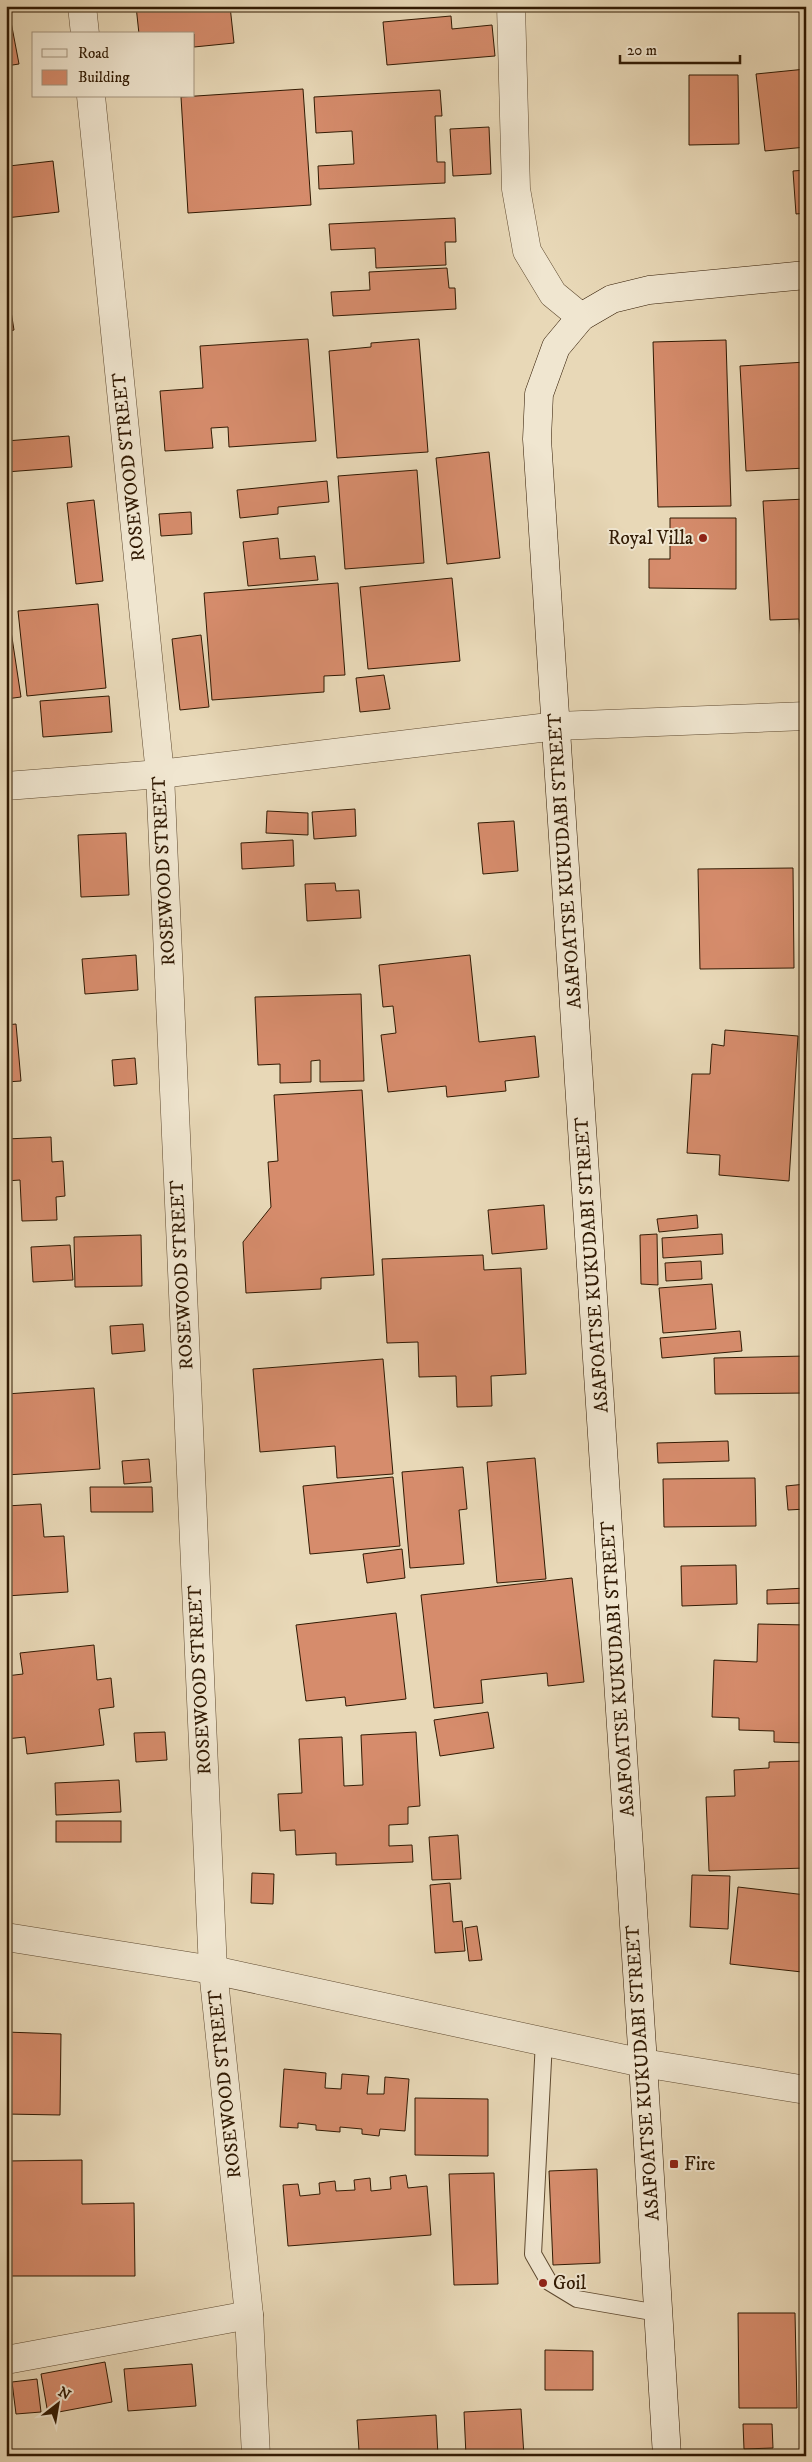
<svg xmlns="http://www.w3.org/2000/svg" width="812" height="2462" font-family="'IM FELL DW Pica',serif">
<rect width="100%" height="100%" fill="#e8d8b7"/>
<filter id="stains"><feTurbulence type="fractalNoise" baseFrequency=".004" numOctaves="4"/><feColorMatrix values="0 0 0 0 .2 0 0 0 0 .09 0 0 0 0 .02 0 0 0 .5 -.17"/></filter>
<radialGradient id="worn" r=".72"><stop offset=".6" stop-color="#630" stop-opacity="0"/><stop offset="1" stop-color="#630" stop-opacity=".3"/></radialGradient>
<g fill="#d68c6c" stroke="#311a03">
<path d="M6 6H8L19 64 6 66Z"/>
<path d="M136 6H230L234 43 194 47V34H139Z"/>
<path d="M451 16 452 29 492 25 495 56 387 65 383 22Z"/>
<path d="M806 69V147L765 151 756 74Z"/>
<path d="M689 75H738L739 144 689 145Z"/>
<path d="M303 89 311 205 188 213 181 97Z"/>
<path d="M440 90 442 116H435L437 162H445V183L319 189 318 166 354 164 352 131 316 133 314 97Z"/>
<path d="M489 127 491 174 453 176 450 129Z"/>
<path d="M6 145 9 166 53 161 59 212 6 218Z"/>
<path d="M806 170V213L796 214 793 171Z"/>
<path d="M455 218 456 242H445L446 265 376 268 375 248 331 250 329 224Z"/>
<path d="M447 268 449 288H455L456 309 333 316 331 292 370 290 369 272Z"/>
<path d="M6 280 14 330 6 332Z"/>
<path d="M308 339 316 441 229 447 228 427 211 428 213 448 165 451 160 391 203 388 200 346Z"/>
<path d="M419 339 428 452 337 458 329 351 371 347V343Z"/>
<path d="M726 340 731 506 658 507 653 342Z"/>
<path d="M806 362V468L746 471 740 366Z"/>
<path d="M69 436 72 467 6 472V441Z"/>
<path d="M489 452 500 558 447 564 436 458Z"/>
<path d="M417 470 424 563 345 569 338 476Z"/>
<path d="M327 481 329 502 278 507V514L240 518 237 490Z"/>
<path d="M806 499V640H801L799 619 770 620 763 501Z"/>
<path d="M94 500 103 581 76 584 67 503Z"/>
<path d="M191 512 192 534 161 536 159 514Z"/>
<path d="M670 518H736V589L649 588V559H670Z"/>
<path d="M278 538 280 559 315 556 318 580 248 586 243 542Z"/>
<path d="M452 578 460 661 368 669 360 587Z"/>
<path d="M338 583 345 675 324 676V692L212 700 204 593Z"/>
<path d="M6 598 21 697 6 699Z"/>
<path d="M98 604 106 688 27 696 18 611Z"/>
<path d="M201 635 209 707 180 710 172 639Z"/>
<path d="M384 675 390 709 360 712 356 678Z"/>
<path d="M109 696 112 732 43 737 40 701Z"/>
<path d="M355 809 356 836 314 839 312 812Z"/>
<path d="M267 811 308 813V835L266 833Z"/>
<path d="M514 821 518 871 483 874 478 823Z"/>
<path d="M126 833 129 895 81 897 78 835Z"/>
<path d="M293 840 294 866 242 869 241 843Z"/>
<path d="M793 868 794 968 700 969 698 869Z"/>
<path d="M335 883 336 891 359 890 361 918 307 921 305 884Z"/>
<path d="M6 916 9 941H6Z"/>
<path d="M136 955 138 990 85 994 82 959Z"/>
<path d="M470 955 479 1042 535 1036 539 1077 505 1081 506 1091 447 1097 446 1086 388 1092 381 1035 396 1033 393 1006 383 1007 379 965Z"/>
<path d="M361 994 364 1081 320 1082V1060L311 1061V1082L280 1083V1064L258 1065 255 997Z"/>
<path d="M16 1024 21 1081 6 1082V1025Z"/>
<path d="M725 1030 798 1036 789 1181 719 1175 720 1155 687 1153 692 1074H710L712 1044 724 1046Z"/>
<path d="M135 1058 137 1084 114 1086 112 1060Z"/>
<path d="M362 1090 374 1275 321 1278V1289L246 1293 243 1242 271 1207 268 1162 278 1161 274 1095Z"/>
<path d="M51 1137 52 1162 63 1161 65 1196 56 1197 57 1220 22 1221 20 1180 6 1181V1139Z"/>
<path d="M544 1205 547 1249 492 1254 488 1210Z"/>
<path d="M697 1215 698 1228 659 1232 657 1219Z"/>
<path d="M657 1234 658 1285 641 1284 640 1235Z"/>
<path d="M722 1234 723 1254 663 1258 662 1238Z"/>
<path d="M141 1235 142 1286 75 1287 74 1237Z"/>
<path d="M70 1245 73 1280 33 1282 31 1247Z"/>
<path d="M483 1255 484 1270 521 1268 526 1374 491 1376 492 1406 457 1407 456 1376 419 1377 418 1342 387 1343 382 1259Z"/>
<path d="M701 1261 702 1279 666 1281 665 1263Z"/>
<path d="M712 1284 716 1329 663 1333 659 1288Z"/>
<path d="M143 1324 145 1351 112 1354 110 1326Z"/>
<path d="M740 1331 742 1351 662 1358 660 1338Z"/>
<path d="M806 1356V1393L715 1394 714 1358Z"/>
<path d="M383 1359 393 1474 337 1478 335 1446 260 1452 253 1369Z"/>
<path d="M94 1388 100 1469 6 1475V1394Z"/>
<path d="M728 1441 729 1461 658 1463 657 1443Z"/>
<path d="M535 1458 546 1579 497 1583 487 1462Z"/>
<path d="M149 1459 151 1482 124 1484 122 1461Z"/>
<path d="M463 1467 467 1509 459 1510 464 1564 410 1568 402 1472Z"/>
<path d="M393 1477 400 1546 310 1554 303 1486Z"/>
<path d="M755 1478 756 1526 664 1527 663 1479Z"/>
<path d="M806 1484V1509L788 1510 786 1486Z"/>
<path d="M90 1487H152L153 1512H91Z"/>
<path d="M41 1504 44 1537 64 1536 68 1592 6 1596V1506Z"/>
<path d="M402 1549 405 1578 367 1583 363 1554Z"/>
<path d="M736 1565 737 1604 682 1606 681 1566Z"/>
<path d="M572 1578 584 1682 548 1686 547 1673 481 1680 483 1703 434 1708 421 1595Z"/>
<path d="M806 1588V1603L767 1604V1590Z"/>
<path d="M396 1613 406 1699 346 1706 345 1697 306 1701 296 1625Z"/>
<path d="M758 1624 806 1625V1743L774 1742V1731L739 1730V1718L712 1717 714 1660 757 1662Z"/>
<path d="M94 1645 97 1680 111 1678 114 1707 99 1709 104 1745 27 1754 25 1737 6 1739V1676L23 1674 20 1653Z"/>
<path d="M488 1712 494 1748 440 1756 434 1720Z"/>
<path d="M165 1732 167 1760 136 1762 134 1733Z"/>
<path d="M416 1732 420 1806 408 1807V1824L389 1825V1846L412 1845 413 1862 336 1865V1853L296 1855 295 1830 280 1831 278 1794 302 1793 299 1739 342 1737 344 1786 363 1785 361 1735Z"/>
<path d="M806 1761V1868L709 1871 706 1797 735 1796 734 1770 769 1768V1762Z"/>
<path d="M119 1780 121 1812 56 1815 55 1783Z"/>
<rect x="56" y="1821" width="65" height="21"/>
<path d="M458 1835 461 1879 432 1880 429 1837Z"/>
<path d="M252 1873 274 1874 273 1904 251 1903Z"/>
<path d="M692 1875 730 1876 728 1929 690 1927Z"/>
<path d="M450 1883 453 1922 462 1921 465 1951 435 1953 430 1885Z"/>
<path d="M738 1887 806 1895V1986L801 1985 802 1972 730 1964Z"/>
<path d="M477 1926 482 1960 469 1961 465 1928Z"/>
<path d="M6 2032 61 2034 60 2115 6 2114Z"/>
<path d="M284 2069 326 2073 325 2088 341 2089 342 2074 369 2076 367 2094H384L385 2077 409 2079 405 2131 380 2129 379 2136 362 2134V2129L340 2127V2132L316 2130V2125L298 2123V2128L280 2127Z"/>
<path d="M415 2098 488 2099V2156L415 2155Z"/>
<path d="M82 2160V2204L134 2203 135 2276H6V2161Z"/>
<path d="M597 2169 600 2263 553 2265 549 2171Z"/>
<path d="M494 2173 498 2284 454 2285 449 2174Z"/>
<path d="M406 2175 408 2188 427 2186 431 2235 288 2246 283 2185 298 2184 300 2196 320 2194 319 2183 335 2181 336 2191 355 2190 354 2180 370 2178 371 2191 391 2189 390 2177Z"/>
<path d="M738 2313H795L797 2408H739Z"/>
<path d="M545 2350 593 2351V2390H545Z"/>
<path d="M105 2362 112 2402 48 2414 41 2374Z"/>
<path d="M192 2364 196 2406 128 2411 124 2369Z"/>
<path d="M37 2379 41 2412 16 2414 12 2382Z"/>
<path d="M521 2409 524 2456H466L464 2412Z"/>
<path d="M436 2415 438 2456H347L346 2452 359 2451 357 2420Z"/>
<path d="M743 2424H772L773 2448 744 2449Z"/>
</g>
<g fill="none" stroke-linecap="round" stroke-linejoin="round">
<g stroke="#5f4a30" stroke-width="18">
<path id="lane" d="M544 2041 533 2254 549 2282 577 2299 658 2313"/>
</g>
<g stroke="#5f4a30" stroke-width="29">
<g id="street">
<path d="M82 6 85 34"/>
<path d="M511 6 516 189 527 251 553 294 581 317"/>
<path d="M91 96 160 774 213 1970 249 2315 256 2456"/>
<path d="M6 786 160 774 557 726 806 716"/>
<path d="M6 1937 213 1970 643 2063 806 2090"/>
<path d="M6 2360 249 2315"/>
</g>
</g>
<g stroke="#311a03" stroke-width="29">
<path id="secondary" d="M667 2456 643 2063 537 439 539 394 556 347 581 317 612 299 649 290 806 275"/>
</g>
<use href="#lane" stroke="#f0e6d0" stroke-width="16"/>
<use href="#street" stroke="#f0e6d0" stroke-width="28"/>
<use href="#secondary" stroke="#f0e6d0" stroke-width="28"/>
</g>
<g fill="#8f2418" stroke="#f0e6d0" stroke-width="2">
<circle cx="703" cy="538" r="5"/>
<rect x="669" y="2159" width="10" height="10" rx="2.5"/>
<circle cx="543" cy="2283" r="5"/>
</g>
<g text-anchor="middle" dominant-baseline="central" stroke-width="4" stroke-linejoin="round" paint-order="stroke">
<g font-size="19" fill="#311a03" stroke="#f0e6d0">
<text transform="translate(129 467) rotate(-96)">ROSEWOOD STREET</text>
<text transform="translate(565 861) rotate(-94)">ASAFOATSE KUKUDABI STREET</text>
<text transform="translate(164 871) rotate(-93)">ROSEWOOD STREET</text>
<text transform="translate(592 1265) rotate(-94)">ASAFOATSE KUKUDABI STREET</text>
<text transform="translate(182 1275) rotate(-93)">ROSEWOOD STREET</text>
<text transform="translate(618 1669) rotate(-94)">ASAFOATSE KUKUDABI STREET</text>
<text transform="translate(200 1680) rotate(-93)">ROSEWOOD STREET</text>
<text transform="translate(643 2073) rotate(-94)">ASAFOATSE KUKUDABI STREET</text>
<text transform="translate(225 2084) rotate(-96)">ROSEWOOD STREET</text>
</g>
<g font-size="19" fill="#311a03" stroke="#f0e6d0" text-anchor="start">
<text x="693" y="538" text-anchor="end">Royal Villa</text>
<text x="684" y="2164">Fire</text>
<text x="553" y="2283">Goil</text>
</g>
</g>
<rect width="812" height="2462" fill="none" stroke="#e8d8b7" stroke-width="25"/>
<rect x="8" y="8" width="797" height="2447" fill="none" stroke="#311a03" stroke-width="2.5"/>
<rect x="12" y="12" width="787" height="2437" fill="none" stroke="#311a03"/>
<rect x="32" y="32" width="162" height="65" fill="#f0e6d0" stroke="#a4947e"/>
<rect x="42" y="49" width="25" height="8" fill="#f0e6d0" stroke="#a4947e"/>
<text x="78" y="58" font-size="15" fill="#311a03">Road</text>
<rect x="42" y="70" width="25" height="15" fill="#d68c6c" stroke="#a4947e"/>
<text x="78" y="82" font-size="15" fill="#311a03">Building</text>
<g transform="translate(58 2404) rotate(31)" stroke="#f0e6d0" stroke-width="4" paint-order="stroke">
<path d="M0-4L9 19L0 12L-9 19Z" fill="#311a03"/>
<text y="-8" font-size="14" font-weight="bold" text-anchor="middle" fill="#311a03">N</text>
</g>
<path d="M620 55v8h120v-8" fill="none" stroke="#311a03" stroke-width="2.5"/>
<text x="627" y="55" font-size="15" fill="#311a03" stroke="#f0e6d0" stroke-width="4" paint-order="stroke">20 m</text>
<rect width="100%" height="100%" filter="url(#stains)"/>
<rect width="100%" height="100%" fill="url(#worn)"/>
</svg>
